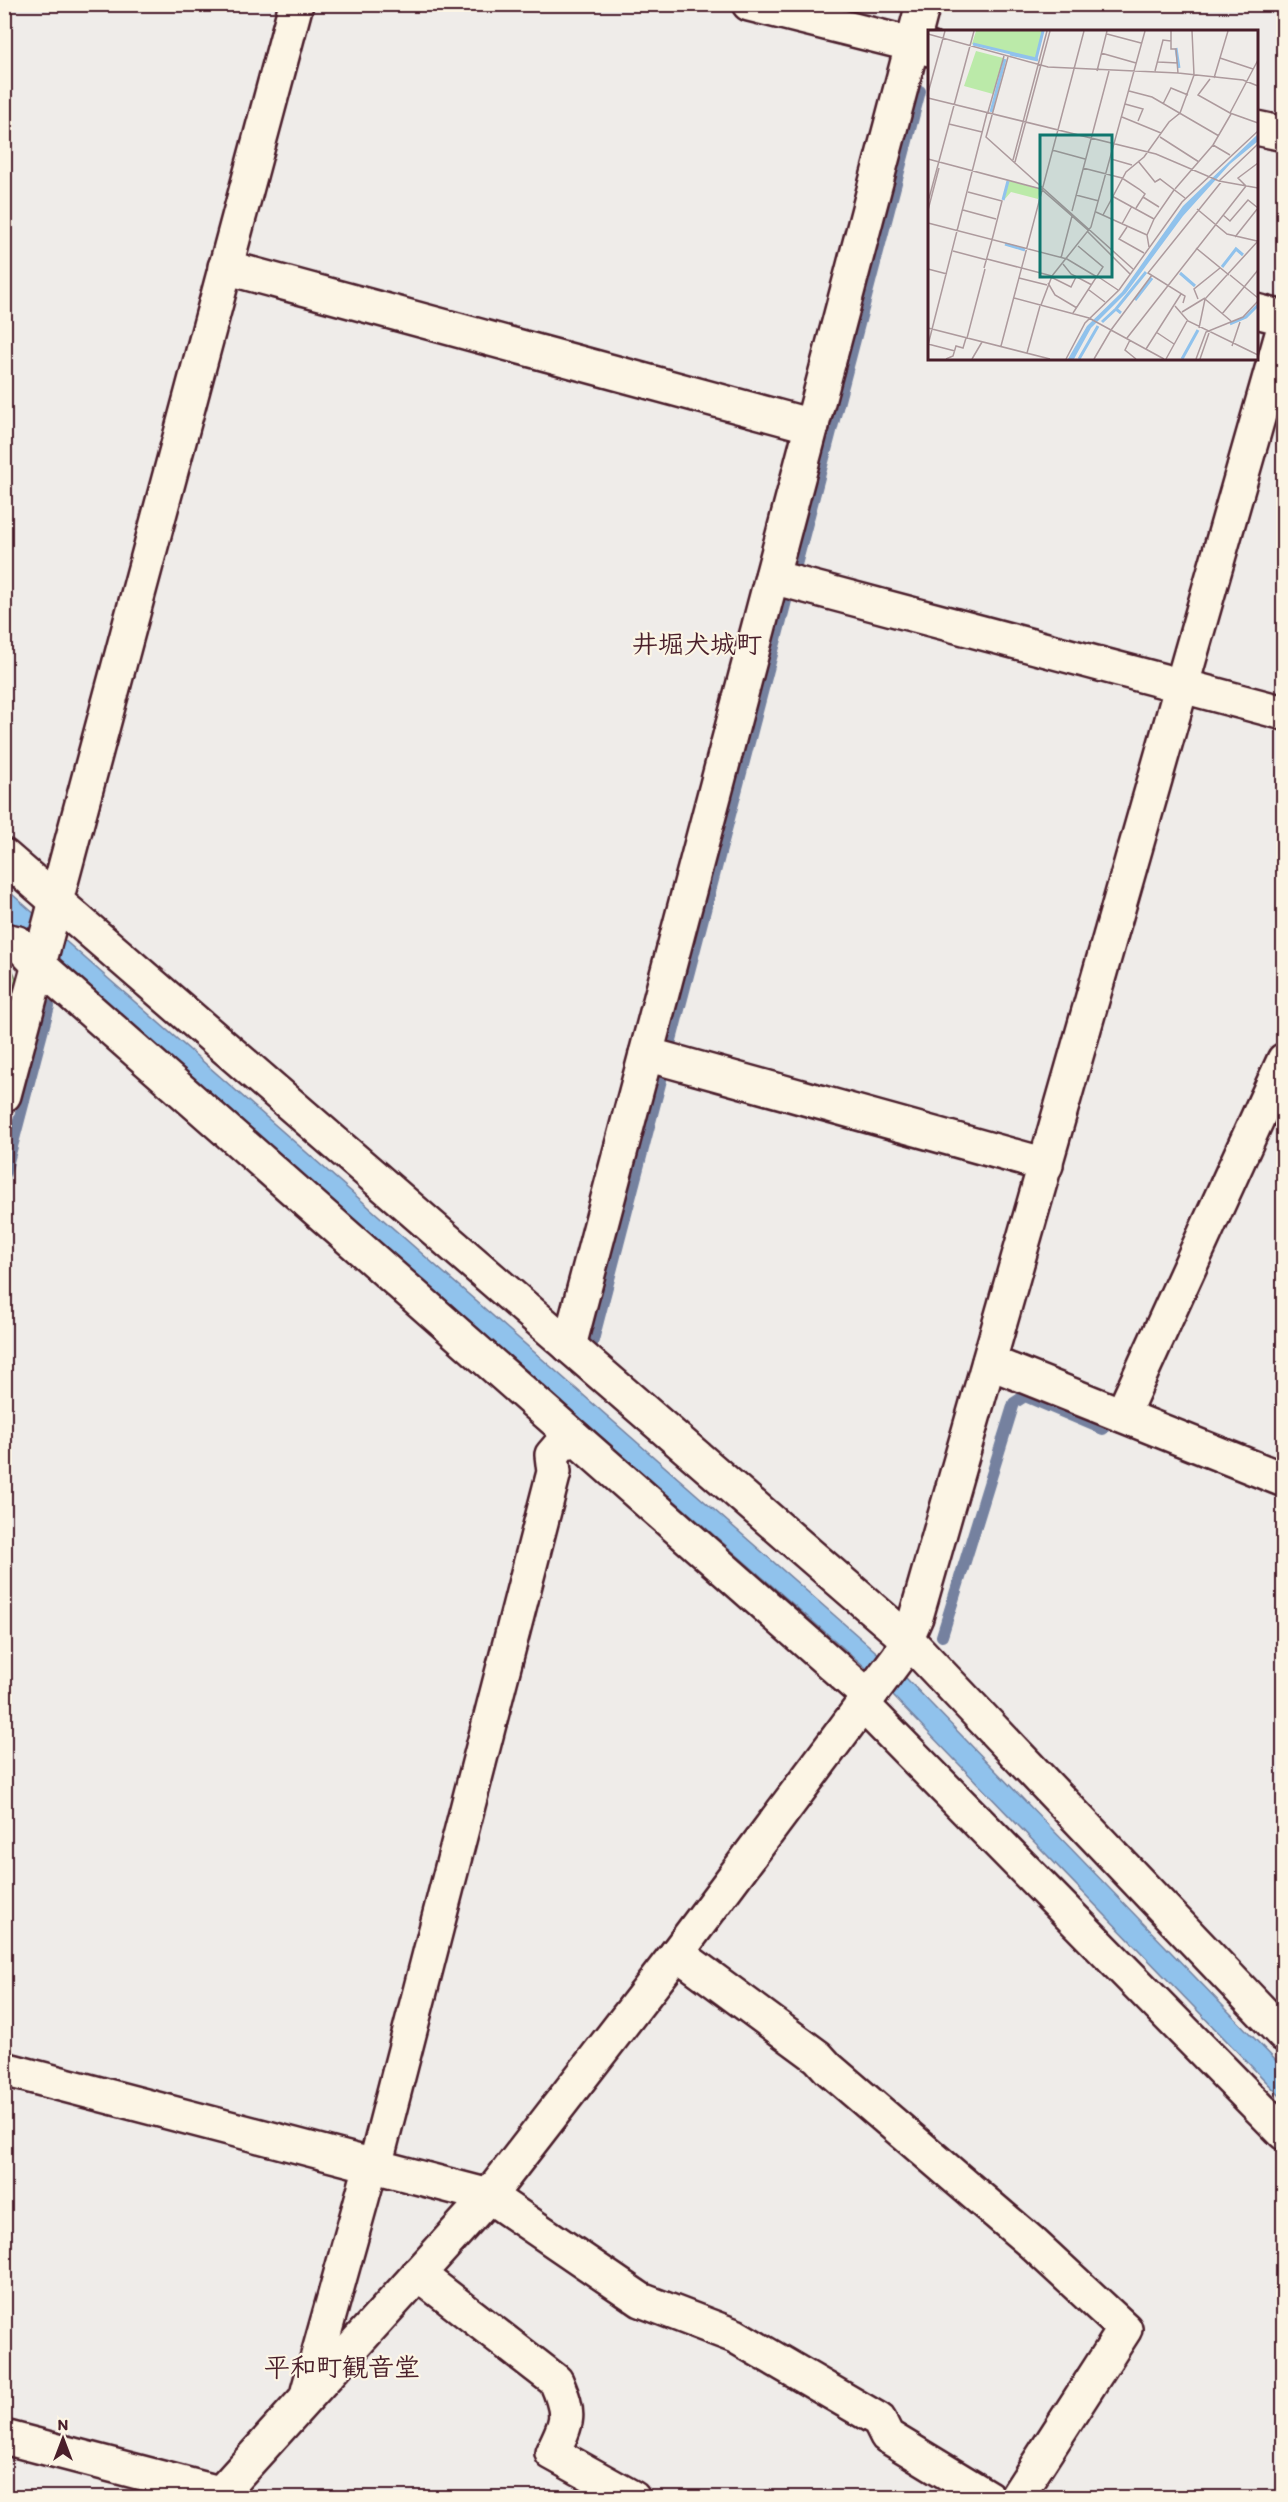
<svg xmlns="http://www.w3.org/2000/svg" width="1288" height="2502" font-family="Itim,'Klee One',sans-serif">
<rect width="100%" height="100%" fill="#efece9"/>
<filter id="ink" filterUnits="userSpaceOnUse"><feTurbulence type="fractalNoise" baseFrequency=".0167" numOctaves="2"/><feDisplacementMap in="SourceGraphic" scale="12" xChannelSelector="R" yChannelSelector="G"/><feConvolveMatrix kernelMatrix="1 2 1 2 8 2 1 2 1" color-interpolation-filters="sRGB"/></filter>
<g filter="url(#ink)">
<path fill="#bbeaa9" stroke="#82846a" stroke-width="1.5" d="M5 952 18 983 5 1031Z"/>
<path fill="#90c2ec" stroke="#74819f" stroke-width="1.5" d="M5 888 907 1679 1283 2068V2099L865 1667 5 916Z"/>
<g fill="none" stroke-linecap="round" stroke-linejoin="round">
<g stroke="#74819f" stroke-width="12">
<path d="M796 565 920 91"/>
<path d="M670 1044 786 601"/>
<path d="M4 1177 49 1006"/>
<path d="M592 1344 661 1080"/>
<path d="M942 1636 1014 1403 1025 1396 1103 1429"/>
</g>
<g stroke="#4a1f2b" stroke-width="38">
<g id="minor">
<path d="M749 4 930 49"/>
<path d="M1256 128 1284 134"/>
<path d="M225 267 812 426"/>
<path d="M1256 311 1284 318"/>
<path d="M772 577 1284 713"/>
<path d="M4 856 907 1639 1284 2035"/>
<path d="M4 940 18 943 38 964 869 1697"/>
<path d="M646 1054 1046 1165"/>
<path d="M4 1095 296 4"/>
<path d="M569 1346 923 4"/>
<path d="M989 1362 1284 1480"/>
<path d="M1122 1415 1284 1060"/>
<path d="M863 1705 1284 2133"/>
<path d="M677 1953 818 2057 828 2068 1031 2242 1125 2329 1016 2498"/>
<path d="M4 2069 489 2196 641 2300 735 2336 879 2420 887 2436 989 2498"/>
<path d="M375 2166 554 1472 552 1455 570 1434"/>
<path d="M418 2274 556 2381C571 2416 568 2421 552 2453L633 2498"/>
<path d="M308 2391 371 2166"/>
<path d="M4 2437 219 2493"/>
<path d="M216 2498 489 2196 677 1953 899 1656 916 1617 1284 327"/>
</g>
</g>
<use href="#minor" stroke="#fcf5e5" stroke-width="33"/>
</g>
</g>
<g text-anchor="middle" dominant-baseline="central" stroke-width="4.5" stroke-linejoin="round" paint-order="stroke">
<g font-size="26" font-weight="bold" fill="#4a1f2b" stroke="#fcf5e5">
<text x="697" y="644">井堀犬城町</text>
<text x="342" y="2367">平和町観音堂</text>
</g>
</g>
<g transform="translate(928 30)">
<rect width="330" height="330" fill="#efece9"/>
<path d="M48 1H115L108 28 44 14ZM48 21 75 28 65 64 36 56ZM81 151 112 159 110 169 83 162 76 170Z" fill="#bbeaa9"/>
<path d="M330 104V111L302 134 255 186 198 263 163 298 146 329H140L159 296 194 262 255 176Z" fill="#90c2ec"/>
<path fill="none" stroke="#90c2ec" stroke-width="3" d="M45 14 108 29 115 1M248 18 251 38M82 24 110 30M63 82 77 29M75 170 80 151M77 214 97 220M294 237 308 219 315 225M252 243 267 256M207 270 224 248M188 279 218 242M174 292 188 279 193 283M302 294 318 287 330 275M151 329 170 296M254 329 270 300"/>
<path fill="none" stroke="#ad9a9d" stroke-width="1.5" d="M243 1V19H248L250 43M264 1 266 45M0 4 120 37 250 43 315 50 330 56M179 4 213 13M173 23 208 33M80 27 58 107 205 239M292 28 325 39M230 32 250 33M169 41 179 1M227 41 235 10 243 11M286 48 300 1M282 49 270 65 302 83 330 93M201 61 224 67 291 106M0 63 17 1M0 68 228 124 291 151 330 158M197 74 215 79 210 91M235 74 243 58 260 65M60 82 76 26M302 83 330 30M194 87 233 103M21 94 54 102M232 107 271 132M285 115 302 125M124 120 157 129M0 129 113 159 161 201M183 129 204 135M85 130 119 1M210 131 227 152 232 149 257 168M87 132 122 1M155 138 194 148 211 159 217 164 208 178M291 151 330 114M318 156 310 148 330 133M247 159 285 115 303 84M40 162 74 171 64 210M148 165 171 171M184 166 226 189M215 167 231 177M0 172 46 1M269 179 299 204 329 211M0 180 11 138M35 180 68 189M144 181 181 41M168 182 219 205M175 185 198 142 216 127 241 92 252 83 266 45M295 185 302 191 320 170 330 178M0 193 139 229 169 247M194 194 204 176M199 197 191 209 216 223M160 202 202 244M307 207 330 178M221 217 219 205 226 189 246 160M268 218 301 245M25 221 59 230M133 228 144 186M59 229 124 246M135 234 143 244 164 255M56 238 64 210M0 239 19 244M302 245 330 268M169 246 190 260M123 247 143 257 148 247M91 248 119 255M120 253 127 265 149 278M161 260 177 272M86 268 161 288 236 329M270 269 266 259 292 238M277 269 303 291M255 273 257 266 220 243 294 151M113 275 124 246 163 197 217 1M247 276 260 291 330 325M254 282 277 268M145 283 175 237 150 216M294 284 330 240M0 298 122 329M271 298 277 269 330 211M228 302 246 314M39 308 57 239M199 308 318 156M202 310 197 320 208 329M0 314 27 321M0 315 59 83M73 316 156 1M304 316 312 292M218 319 253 264M99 323 112 276M18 329 25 326 28 316 35 318 38 308M44 329 54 312M138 329 157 293 191 260 254 172 330 101M166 329 183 300 224 245M238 329 259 291M268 329 278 302 315 287 330 271M272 329 281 303"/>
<path fill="#0f766e" fill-opacity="0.15" stroke="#0f766e" stroke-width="3" d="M112 105H184V247H112Z"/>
<rect width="330" height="330" fill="none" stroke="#4a1f2b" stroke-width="3"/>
</g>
<rect width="1288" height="2502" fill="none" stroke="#fcf5e5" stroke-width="24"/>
<rect x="12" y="12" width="1264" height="2478" fill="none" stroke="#4a1f2b" stroke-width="2" filter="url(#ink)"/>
<g transform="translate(63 2439)" stroke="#fcf5e5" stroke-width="4.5" paint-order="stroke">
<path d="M0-4.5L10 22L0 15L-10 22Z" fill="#4a1f2b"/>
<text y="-9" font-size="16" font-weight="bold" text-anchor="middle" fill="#4a1f2b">N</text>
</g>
</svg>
